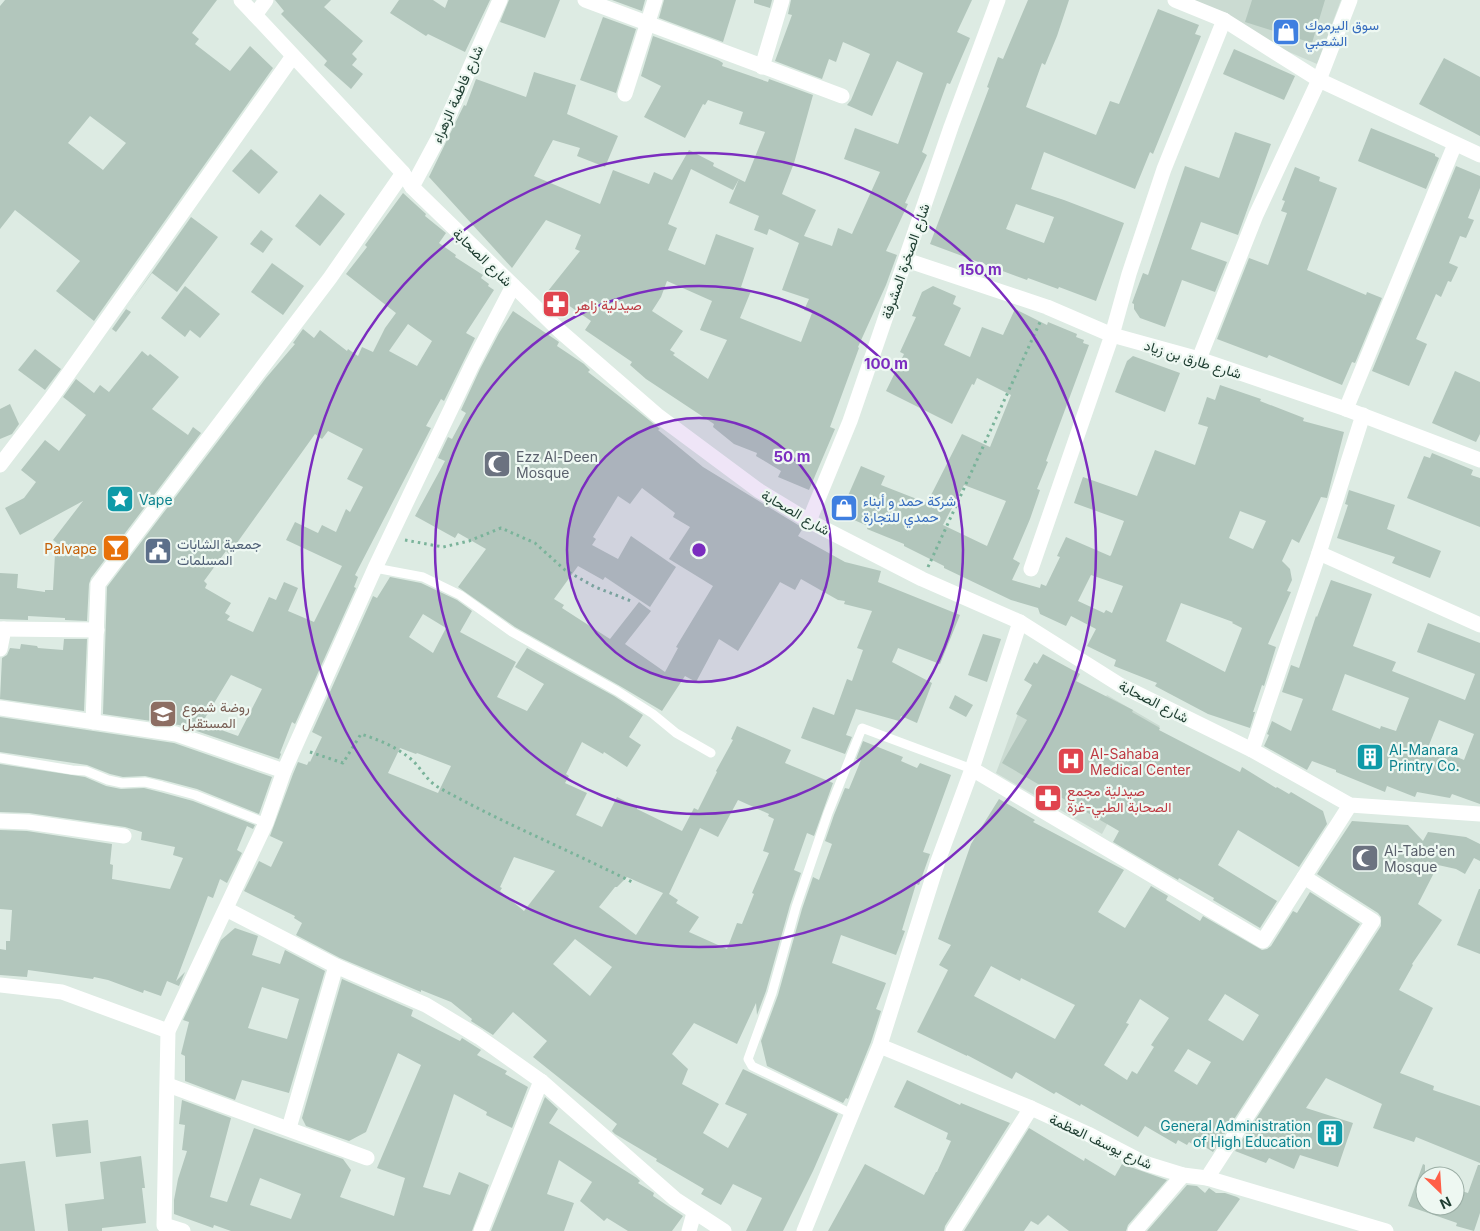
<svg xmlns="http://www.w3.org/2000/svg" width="1480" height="1231" font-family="Inter,Vazirmatn,sans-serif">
<rect width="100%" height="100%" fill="#ddebe3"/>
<g fill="#cbdbd2">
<path d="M1168 0H1341L1317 64Z"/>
<path d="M1107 695 1160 726 1102 834 996 773 1018 714 1076 748Z"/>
</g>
<g fill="#b2c6bc" fill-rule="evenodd">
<path d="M5 0H217L192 33 199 39 195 44 230 71 250 46 273 68 94 321 56 291 80 261 15 210 0 229V6ZM90 116 126 143 103 170 68 143Z"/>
<path d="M275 0H331L324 7 363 41 352 54 357 59 352 65 363 74 351 89 324 65 327 61 281 14 284 11Z"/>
<path d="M399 0H433L445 8 448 0H490L465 52 428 34 426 36 390 13Z"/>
<path d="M509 0H560L545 38 500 22Z"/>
<path d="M612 0H645L642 11Z"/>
<path d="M664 0H736L723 42 659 18Z"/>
<path d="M754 0H772L770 8 754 3Z"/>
<path d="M791 0H972L957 32 970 38 950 84 947 83 922 152 927 155 905 203 908 204 886 251 897 255 886 285 858 347 859 348 830 427 835 429 809 490 778 477 781 471 756 456 757 453 734 444 713 427 714 424 646 379 630 365 632 362 585 330 591 321 548 291 580 251 575 249 581 235 546 220 512 268 429 177 464 105 466 106 476 79 526 97 534 72 576 85 567 114 618 136 605 167 577 156 580 148 553 140 534 176 600 204 613 170 649 184 654 172 672 180 689 150 714 163 713 166 739 179 733 190 691 169 668 224 677 228 668 250 705 265 716 234 754 248 741 287 751 291 740 318 801 342 812 313 804 310 809 299 782 290 799 243 769 229 767 235 754 230 759 216 729 203 739 179 745 182 765 132 739 124 743 112 708 100 705 105 703 104 685 138 644 117 661 86 641 76 653 36 718 60 723 63 722 66 768 82 769 79 813 95 794 163 782 194 816 210 804 236 832 246 838 228 852 234 880 172 844 159 855 128 898 144 923 73 897 61 872 116 847 105 851 100 870 54 843 42 836 62 829 59 822 79 775 61 792 15 788 14ZM667 281 712 301 700 330 727 340 708 379 673 355 675 353 670 350 683 331 652 311 661 297Z"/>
<path d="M1028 0H1069L1057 36 1045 65 1042 63 1026 107 1096 135 1110 101 1119 104 1158 9 1199 25 1195 34 1201 36 1153 154 1150 152 1135 189 1044 152 1031 189 1064 200 1124 223 1096 301 1059 287 1058 289 1028 278 1027 280 930 244 989 88 987 87 998 57 1003 59ZM1016 204 1054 217 1044 243 1006 229Z"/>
<path d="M1252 0H1325L1312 43 1245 22Z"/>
<path d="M603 17 636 29 616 93 580 80Z"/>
<path d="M1234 49 1295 76 1284 100 1223 74Z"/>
<path d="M1444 58 1480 77V136L1419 104Z"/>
<path d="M1371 128 1435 154V156L1439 158 1426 189 1358 161Z"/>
<path d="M1235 132 1271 144 1238 235 1201 222 1191 249 1227 262 1215 292 1182 280 1165 327 1140 318 1134 309V304L1132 303 1143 273 1148 275 1185 166 1219 178Z"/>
<path d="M251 149 278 172 259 194 232 171Z"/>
<path d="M1456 166 1480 176V188L1468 218 1474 220 1466 238 1460 236 1449 263 1458 267 1451 282 1448 281 1441 297 1436 294 1416 339 1427 344 1409 386 1372 371Z"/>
<path d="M1295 167 1320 177 1319 181 1337 188 1307 270 1366 295 1367 292 1382 298 1355 363 1352 362 1342 385 1269 355 1267 358 1217 339 1249 258 1268 265 1287 213 1281 211 1285 201 1282 200Z"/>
<path d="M403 193 426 214 425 216 446 233 439 243 456 255 455 257 483 275 481 278 489 284 488 286 494 290 466 333 475 338 444 401 441 399 426 426 431 428 355 575 358 577 354 587 356 588 295 724 292 722 280 753 281 754 279 759 179 725 103 714 107 587 266 378 295 344 293 343 303 329 314 338 320 330 347 351 348 349 358 356 362 347 373 352 385 328 396 313 346 274 367 247 365 245ZM408 324 432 341 417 366 389 351ZM328 431 363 449 347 479 363 487 350 512 346 509 336 532 322 525 318 533 295 522 286 540 342 566 314 622 288 611 298 588 284 582 276 600 269 597 253 632 227 620 230 616 225 613 231 603 205 588 207 584 204 581 226 551 229 554 315 434 322 439ZM231 675 262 689 238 736 202 723Z"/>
<path d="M320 194 345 214 320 246 295 226Z"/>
<path d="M191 217 218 237 177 292 152 273 126 309 131 312 116 332 112 329Z"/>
<path d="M261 230 273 239 263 253 250 244Z"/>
<path d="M272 263 304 286 283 315 251 292Z"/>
<path d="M185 286 220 314 200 338 190 330 185 337 161 318Z"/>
<path d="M933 286 956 296 953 304 961 308 944 345 970 357 982 327 1003 335 1015 309 1047 325 1048 322 1077 334 1076 337 1084 340 1083 343 1089 345 1046 461 1048 462 1037 489 1040 490 1030 519 1013 559 1020 563 1012 580 1040 588 1041 584 1046 586 1060 557 1057 556 1066 537 1110 556 1111 555 1124 521 1074 503 1083 477 1137 496 1155 450 1195 465 1208 427 1198 424 1207 397 1215 400 1220 385 1261 399 1260 401 1304 418 1303 421 1344 432 1327 498 1321 497 1299 543 1292 539 1282 561 1290 569 1292 580 1287 591 1291 592 1268 644 1276 647 1264 686 1262 685 1253 712H1255L1250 728 1208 714 1155 686 1157 683 1114 666 1116 660 1087 646 1096 629 1071 616 1066 626 1040 614 1038 608 1011 600 944 568V566L904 546V544L867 529 868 526 840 514 861 466 885 476 881 485 927 503 962 434 990 447 1011 395 977 378 974 385 972 384 952 424 886 391 904 354 900 352 916 317 912 316 922 292ZM964 485 1006 501 987 546 943 525ZM1240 511 1266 521 1253 549 1229 538ZM1091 575 1123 586 1112 613 1106 610 1104 613 1078 601ZM1181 603 1233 622 1232 623 1242 628 1225 672 1166 641Z"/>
<path d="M513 311 559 342 557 346 584 364 590 370 588 372 633 407 660 429 658 430 703 467 803 528 798 536 845 562 881 571 878 582 960 615 940 664 898 648 892 662 932 683 917 723 901 716 899 721 856 709 846 735 852 737 845 754 801 738 813 707 834 715 847 679 852 681 863 650 857 648 872 611 844 604 845 601 838 600 801 579 795 590 780 582 738 651 719 639 696 682 685 676 662 711 620 686 515 627 458 587 486 549 458 533 455 538 415 516 445 461 438 458 448 437 452 439 466 413 461 410 480 369 499 333ZM642 488 675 513 673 517 690 527 669 559 713 586 676 647 678 648 665 672 625 644 651 611 639 602 610 639 562 608 564 605 554 599 578 566 603 580 605 577 650 607 676 567 631 536 618 559 592 545 596 539 593 537 618 496 630 504Z"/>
<path d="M35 349 61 369 45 390 18 370Z"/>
<path d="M142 351 148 356 150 354 179 377 152 409 188 435 193 427 201 433 91 578 89 584 87 621 65 620V618L28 616V620L0 619V573L18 574 17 588 45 592V590H53L55 554 59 549 55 546 57 543 53 540 83 501 20 535 5 508 24 498 36 482 21 470 45 440 59 451 86 415 63 397 76 379 94 393 100 385 109 392Z"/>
<path d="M1133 356 1180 373 1165 412 1115 392 1127 361Z"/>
<path d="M1455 371 1480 382V434L1476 442 1432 423Z"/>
<path d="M10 404 19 424 12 434 0 439V409Z"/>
<path d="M1432 453 1473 470 1471 475 1480 478V527L1407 498 1424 456 1430 458Z"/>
<path d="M1349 490 1395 505 1387 529 1441 551 1430 578 1392 563 1395 557 1337 538 1348 505 1345 504Z"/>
<path d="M390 577 421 583 457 600 472 611 460 632 516 662 497 697 527 711 544 684 515 667 527 648 614 696 643 715 629 737 641 745 627 767 604 752 603 754 582 742 566 774 569 776 565 783 587 793 576 815 602 827 617 797 637 807V809L682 831 694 808 698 810 717 772 716 771 733 740 731 739 737 726 791 750 785 763 833 783 814 836 807 833 794 870 801 873 790 905 766 991 757 1015 756 1003 737 1044 694 1023 672 1054 688 1069 682 1084 719 1104 703 1133 728 1148 747 1114 725 1104 743 1069 838 1114 813 1171 783 1231H746L762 1198 733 1184 721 1205 701 1194 704 1189 656 1161 657 1159 615 1134 612 1131 617 1124 533 1057 547 1041 513 1012 493 1035 471 1021 472 1019 451 1002 421 990V992L340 958 296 935 302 923 294 918 295 916 244 891 259 861 271 867 283 842 270 836 293 774 298 762 307 765 309 761 310 762 322 737 312 732 373 596 377 598ZM423 614 446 628 433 653 409 637ZM400 748 416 754 417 753 451 766 438 793 388 773ZM738 800 769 814 768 816 774 819 763 851 769 853 752 893 754 894 742 924 737 923 727 949 689 932 699 917 676 903 678 900 669 894 700 828 718 837ZM514 857 555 871 524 911 500 891 502 888 500 887ZM627 877 663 893 636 935 599 907 615 887H617ZM575 939 612 967 590 996 553 964Z"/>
<path d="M1331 580 1372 594 1353 646 1396 662 1392 671 1465 700 1475 674 1417 652 1428 623 1480 643V804L1452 794 1450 798 1417 792 1415 797 1387 786 1385 792 1336 772V770L1312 761 1307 770 1264 746 1269 735 1267 734 1272 721 1291 731 1303 699 1282 692 1291 665 1299 668 1316 616 1317 617ZM1345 674 1409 698 1396 731 1381 726 1380 729 1332 710ZM1439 720 1474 734 1464 760 1429 745Z"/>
<path d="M983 634 1001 639 987 682 968 675Z"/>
<path d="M64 639H87L84 711 0 699 2 658 7 655 10 648 20 649 21 644 37 646 38 648 63 650Z"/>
<path d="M1043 654 1080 674 1076 681 1133 710 1132 712 1160 728 1159 730 1240 772 1242 767 1276 788 1277 787 1289 794 1291 792 1323 811 1327 824 1299 867 1238 830 1218 865 1277 901 1260 928 1213 900 1214 898 1179 878 1178 880 1113 842 1119 831 1002 763 1027 720 1016 714 1032 685 1024 680 1034 662 1037 664Z"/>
<path d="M955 695 973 705 966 717 949 708Z"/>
<path d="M0 717 174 743 272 777 259 814 197 789 163 780 145 776 123 777 110 774 87 765 0 752Z"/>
<path d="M863 741 903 757 901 761 917 768 920 763 951 775 923 852 930 854 919 885 916 884 902 930 905 931 896 955 841 935 832 963 886 983 876 1009 881 1011 871 1042 848 1099 846 1098 843 1103 767 1066 761 1041 778 995 802 909 813 877 819 880 832 844 825 841 834 815 845 788 849 789 861 760 856 759Z"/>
<path d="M0 764 85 777 106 786 121 789 144 788 160 792 193 801 255 825 253 829 247 826 237 850 242 853 227 883 220 879 213 898 208 896 176 981 185 972 179 986 167 981 161 996 144 990 143 993 108 980 94 977 93 979 28 970 27 977 0 975V949L6 950V941H10L12 910 0 909V830L27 831 112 844 110 864 113 865 112 879 170 889 183 858 173 855 175 847 141 840 142 832 125 827 29 813 0 812Z"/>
<path d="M999 799 1035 820 1033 822 1124 870 1098 912 1125 928 1151 886 1168 896 1166 900 1200 921 1203 916 1262 950 1267 949 1271 946 1293 911 1297 913 1310 892 1360 924 1213 1152 1202 1145 1200 1149 1189 1142 1187 1145 1178 1140 1176 1144 1145 1126 1138 1137 1081 1104 1080 1106 1056 1092 1054 1094 1016 1072 1012 1079 967 1055V1056L917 1032 948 970 939 965 951 945 938 939 971 844ZM991 966 1020 981 1021 978 1075 1005 1055 1039 974 996ZM1225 994 1259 1015 1243 1041 1208 1020ZM1140 999 1169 1018 1151 1045 1154 1047 1137 1074 1132 1071 1127 1080 1104 1065 1129 1024 1126 1023ZM1188 1049 1211 1062 1197 1085 1174 1071Z"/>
<path d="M1352 821 1408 825 1423 841 1428 832 1466 837 1480 844V861L1474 858 1465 874 1456 869 1438 865 1418 904 1442 920 1412 964 1413 965 1399 990 1433 1008 1400 1073 1434 1086 1433 1090 1480 1106V1163L1416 1137 1414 1142 1373 1128 1382 1104 1326 1078 1306 1108 1353 1123 1338 1167 1300 1155 1294 1169 1269 1158 1266 1163 1235 1151 1381 926V917L1378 913 1317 874Z"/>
<path d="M1479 889H1480V954L1457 945Z"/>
<path d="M235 928 258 936 252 955 280 964 285 950 325 971 289 1093 242 1080 235 1100 185 1081V1056L181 1054 189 1022 183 1020 221 940ZM262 987 299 999 287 1039 248 1028Z"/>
<path d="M342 979 413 1010 411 1016 460 1041 462 1038 481 1050 477 1055 507 1071 505 1074 528 1087 512 1128 486 1115 487 1112 454 1094 423 1187 450 1195 459 1172 489 1185 472 1231H231L214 1225 213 1228 174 1214V1200L178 1179 187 1151 182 1150 185 1125 179 1124 182 1100 231 1118 210 1197 227 1202 254 1128 343 1159 351 1170 340 1197 394 1216 405 1178 377 1168 421 1065 398 1053 366 1132 349 1141 306 1126 302 1118ZM260 1178 301 1194 291 1219 250 1205Z"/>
<path d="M907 1080 960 1105 961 1103 1010 1123 945 1226 944 1231H828L865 1164 924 1195 936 1172H937L951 1141 946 1139 948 1133 894 1107Z"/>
<path d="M545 1097 558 1109 549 1123 637 1178 640 1181 638 1183 654 1193 653 1196 683 1216 672 1231H628L607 1218 604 1221 580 1201 592 1182 559 1160 547 1194 574 1203 564 1231H491Z"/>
<path d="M88 1120 91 1153 56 1157 52 1124Z"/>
<path d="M1029 1128 1084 1161 1085 1158 1115 1176 1122 1164 1167 1180 1128 1225 1126 1231H1069L1048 1215 1038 1225 1031 1221 1024 1231H964Z"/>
<path d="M141 1156 145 1188H142L146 1223 102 1228V1231H68L65 1204 104 1199 100 1162Z"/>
<path d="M25 1161 35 1231H0V1164Z"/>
<path d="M1423 1164 1425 1165V1206H1455V1189L1468 1193 1478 1165H1480V1213L1474 1231 1456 1226 1457 1223 1408 1206Z"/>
<path d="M1187 1185 1197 1186 1205 1193 1209 1188 1216 1193H1225L1237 1197 1240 1199 1217 1231H1147Z"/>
</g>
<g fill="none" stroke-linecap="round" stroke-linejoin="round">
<g stroke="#7ab39a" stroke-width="3" stroke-dasharray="2.5 4" stroke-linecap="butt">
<path d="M405 540 443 547 469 541 501 528 535 543 565 570 595 587 631 601"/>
<path d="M928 567 1041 320"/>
<path d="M310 752 343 763 361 734C379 740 397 747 412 760 421 768 427 781 438 787 502 823 569 850 634 883"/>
</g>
<g stroke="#fff" stroke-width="9">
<path d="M375 568 423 577 460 595 512 632 617 691 653 714 676 733 711 753"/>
<path d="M0 758 72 770 86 771 108 780 122 783 145 782 162 786 195 795 266 823"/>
<path d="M852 1114 752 1066 748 1059 772 993 796 907 828 813 862 728 972 769"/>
</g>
<g stroke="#fff" stroke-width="15">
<path d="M241 0 403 173 412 187 560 331 657 415 758 490 809 521 922 579 1020 622 1120 685 1252 750 1350 805 1480 814"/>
<path d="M585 0 842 96"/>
<path d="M1175 0 1224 20 1319 80 1350 0"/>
<path d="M255 15 266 0"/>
<path d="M762 67 782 0"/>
<path d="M625 94 655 0"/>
<path d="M412 187 441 133 500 0"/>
<path d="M906 260 1047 307 1112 335 1199 359 1346 409 1480 460"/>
<path d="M1199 359 1256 215 1319 80 1480 155"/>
<path d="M1346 409 1455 144"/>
<path d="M0 465 52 397 293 56"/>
<path d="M809 521 850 421 951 127 998 0"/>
<path d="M1319 553 1480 625"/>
<path d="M1031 569 1112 335 1129 274 1164 169 1224 20"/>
<path d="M0 629 97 630"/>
<path d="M0 649 4 629"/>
<path d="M0 708 176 734 284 771"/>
<path d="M93 722 98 584 330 278 403 173"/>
<path d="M1252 750 1319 553 1363 415"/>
<path d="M972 769 1263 941 1350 805"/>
<path d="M0 821 28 822 124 836"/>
<path d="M226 909 336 966 289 1128"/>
<path d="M336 966 426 1005 479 1037 541 1081 675 1199 724 1231"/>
<path d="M0 985 62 992 168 1031"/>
<path d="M168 1085 367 1158"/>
<path d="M1207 1178 1373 921 1304 877"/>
<path d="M183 1231 164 1225 168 1031 266 823 284 771 375 568 472 365 513 286"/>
<path d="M481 1231 541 1081"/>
<path d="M689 1231 694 1213"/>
<path d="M804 1231 880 1045 938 861 972 769 1020 622"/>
<path d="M953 1231 1031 1108"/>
<path d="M1135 1231 1183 1175"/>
</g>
<path stroke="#fff" stroke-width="15" d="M880 1046 1031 1108 1088 1134 1144 1163 1183 1175 1207 1178 1386 1231"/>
</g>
<circle cx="699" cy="550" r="132" fill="#7b2cbf" fill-opacity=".12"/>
<g fill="none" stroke="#7b2cbf" stroke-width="2.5">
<circle cx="699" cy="550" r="132"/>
<circle cx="699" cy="550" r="264"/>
<circle cx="699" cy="550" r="397"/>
</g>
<defs>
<g id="shop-square" transform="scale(1.4375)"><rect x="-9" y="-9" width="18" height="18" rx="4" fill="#3f7fe0" stroke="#eef8f2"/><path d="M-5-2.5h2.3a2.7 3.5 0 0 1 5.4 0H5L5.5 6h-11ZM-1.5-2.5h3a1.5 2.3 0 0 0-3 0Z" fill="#fff"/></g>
<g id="pharmacy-square" transform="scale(1.4375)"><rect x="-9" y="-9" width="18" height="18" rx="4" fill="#e0444e" stroke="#eef8f2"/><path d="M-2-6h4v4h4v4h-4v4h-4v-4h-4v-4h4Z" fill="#fff"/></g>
<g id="mosque-square" transform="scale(1.4375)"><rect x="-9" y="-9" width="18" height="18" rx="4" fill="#6b7280" stroke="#eef8f2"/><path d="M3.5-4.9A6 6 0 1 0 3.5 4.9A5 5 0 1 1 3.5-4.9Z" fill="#fff"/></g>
<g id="sight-square" transform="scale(1.4375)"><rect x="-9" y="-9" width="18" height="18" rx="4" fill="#0f9aa8" stroke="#eef8f2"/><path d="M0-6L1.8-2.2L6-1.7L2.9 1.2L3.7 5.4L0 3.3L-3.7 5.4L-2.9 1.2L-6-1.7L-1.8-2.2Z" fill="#fff"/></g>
<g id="bar-square" transform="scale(1.4375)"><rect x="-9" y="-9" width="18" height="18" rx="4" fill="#e8710a" stroke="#eef8f2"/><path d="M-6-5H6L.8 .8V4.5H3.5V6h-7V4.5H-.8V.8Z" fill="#fff"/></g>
<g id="civic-square" transform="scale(1.4375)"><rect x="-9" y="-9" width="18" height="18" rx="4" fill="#5c6f8a" stroke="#eef8f2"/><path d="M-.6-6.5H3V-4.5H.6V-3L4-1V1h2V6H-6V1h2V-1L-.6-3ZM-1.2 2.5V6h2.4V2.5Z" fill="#fff"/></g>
<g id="school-square" transform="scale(1.4375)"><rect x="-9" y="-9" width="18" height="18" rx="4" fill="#8d6e63" stroke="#eef8f2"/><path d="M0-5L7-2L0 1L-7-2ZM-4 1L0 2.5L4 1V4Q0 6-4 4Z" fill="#fff"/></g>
<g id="building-square" transform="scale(1.4375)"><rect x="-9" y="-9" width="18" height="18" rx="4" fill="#0f9aa8" stroke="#eef8f2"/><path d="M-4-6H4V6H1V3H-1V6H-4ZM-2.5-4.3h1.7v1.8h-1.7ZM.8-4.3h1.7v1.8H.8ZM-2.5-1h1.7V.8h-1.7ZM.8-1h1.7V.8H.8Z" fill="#fff"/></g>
<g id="hospital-square" transform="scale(1.4375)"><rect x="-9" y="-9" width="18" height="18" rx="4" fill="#e0444e" stroke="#eef8f2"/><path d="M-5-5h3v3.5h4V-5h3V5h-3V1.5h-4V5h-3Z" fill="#fff"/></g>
</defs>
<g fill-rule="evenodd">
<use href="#shop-square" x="1286" y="32"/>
<use href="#pharmacy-square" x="556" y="304"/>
<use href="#mosque-square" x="497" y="464"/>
<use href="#sight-square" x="120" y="499"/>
<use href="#shop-square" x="844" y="508"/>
<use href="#bar-square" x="116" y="548"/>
<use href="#civic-square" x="158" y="551"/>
<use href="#school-square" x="163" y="714"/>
<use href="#building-square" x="1370" y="757"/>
<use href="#hospital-square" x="1071" y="761"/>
<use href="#pharmacy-square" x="1048" y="798"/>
<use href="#mosque-square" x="1365" y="858"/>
<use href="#building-square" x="1330" y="1133"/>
</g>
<g text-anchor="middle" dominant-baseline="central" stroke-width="4.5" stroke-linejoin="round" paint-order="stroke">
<g font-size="14" fill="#366cbe" stroke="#eef8f2" text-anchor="start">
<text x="1305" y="24">سوق اليرموك<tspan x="1305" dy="16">الشعبي</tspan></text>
<text x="863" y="500">شركة حمد و أبناء<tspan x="863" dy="16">حمدي للتجارة</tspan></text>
</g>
<g font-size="14" fill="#1d3c30" stroke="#eef8f2">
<text transform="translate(457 94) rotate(-66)">شارع فاطمة الزهراء</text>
<text transform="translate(483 257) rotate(44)">شارع الصحابة</text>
<text transform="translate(905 261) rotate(-71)">شارع الصخرة المشرفة</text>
<text transform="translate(1193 359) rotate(17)">شارع طارق بن زياد</text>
<text transform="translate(796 512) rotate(30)">شارع الصحابة</text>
<text transform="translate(1154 701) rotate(27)">شارع الصحابة</text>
<text transform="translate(1101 1141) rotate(25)">شارع يوسف العظمة</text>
</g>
<g font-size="14" fill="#be3a42" stroke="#eef8f2" text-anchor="start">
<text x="575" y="304">صيدلية زاهر</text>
<text x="1090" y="753">Al-Sahaba<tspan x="1090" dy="16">Medical Center</tspan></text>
<text x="1067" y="790">صيدلية مجمع<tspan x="1067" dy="16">الصحابة الطبي-غزة</tspan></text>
</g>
<g font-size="14" fill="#5b616d" stroke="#eef8f2" text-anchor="start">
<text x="516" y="456">Ezz Al-Deen<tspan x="516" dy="16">Mosque</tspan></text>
<text x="1384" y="850">Al-Tabe'en<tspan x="1384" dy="16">Mosque</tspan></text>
</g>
<g font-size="14" fill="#0d838f" stroke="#eef8f2" text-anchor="start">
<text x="139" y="499">Vape</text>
<text x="1389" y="749">Al-Manara<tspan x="1389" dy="16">Printry Co.</tspan></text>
<text x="1311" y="1125" text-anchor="end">General Administration<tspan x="1311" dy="16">of High Education</tspan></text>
</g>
<g font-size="14" fill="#4e5e75" stroke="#eef8f2" text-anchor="start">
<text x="177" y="543">جمعية الشابات<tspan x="177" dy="16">المسلمات</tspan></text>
</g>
<g font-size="14" fill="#c56008" stroke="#eef8f2" text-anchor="end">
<text x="97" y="548">Palvape</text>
</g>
<g font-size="14" fill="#785e54" stroke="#eef8f2" text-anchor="start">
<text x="182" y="706">روضة شموع<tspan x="182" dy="16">المستقبل</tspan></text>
</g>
</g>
<circle cx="699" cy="550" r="8" fill="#7b2cbf" stroke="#eef8f2" stroke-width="2.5"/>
<g font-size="15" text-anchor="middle" font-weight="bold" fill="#7b2cbf" stroke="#eef8f2" stroke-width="4.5" stroke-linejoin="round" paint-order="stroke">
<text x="980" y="275">150 m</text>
<text x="886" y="369">100 m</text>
<text x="792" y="462">50 m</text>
</g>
<g transform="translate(1440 1191) rotate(155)"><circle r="24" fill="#eef8f2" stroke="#9aada4"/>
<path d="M0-4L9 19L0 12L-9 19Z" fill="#ff5f47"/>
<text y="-8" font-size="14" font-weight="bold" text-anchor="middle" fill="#1d3c30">N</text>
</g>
</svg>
